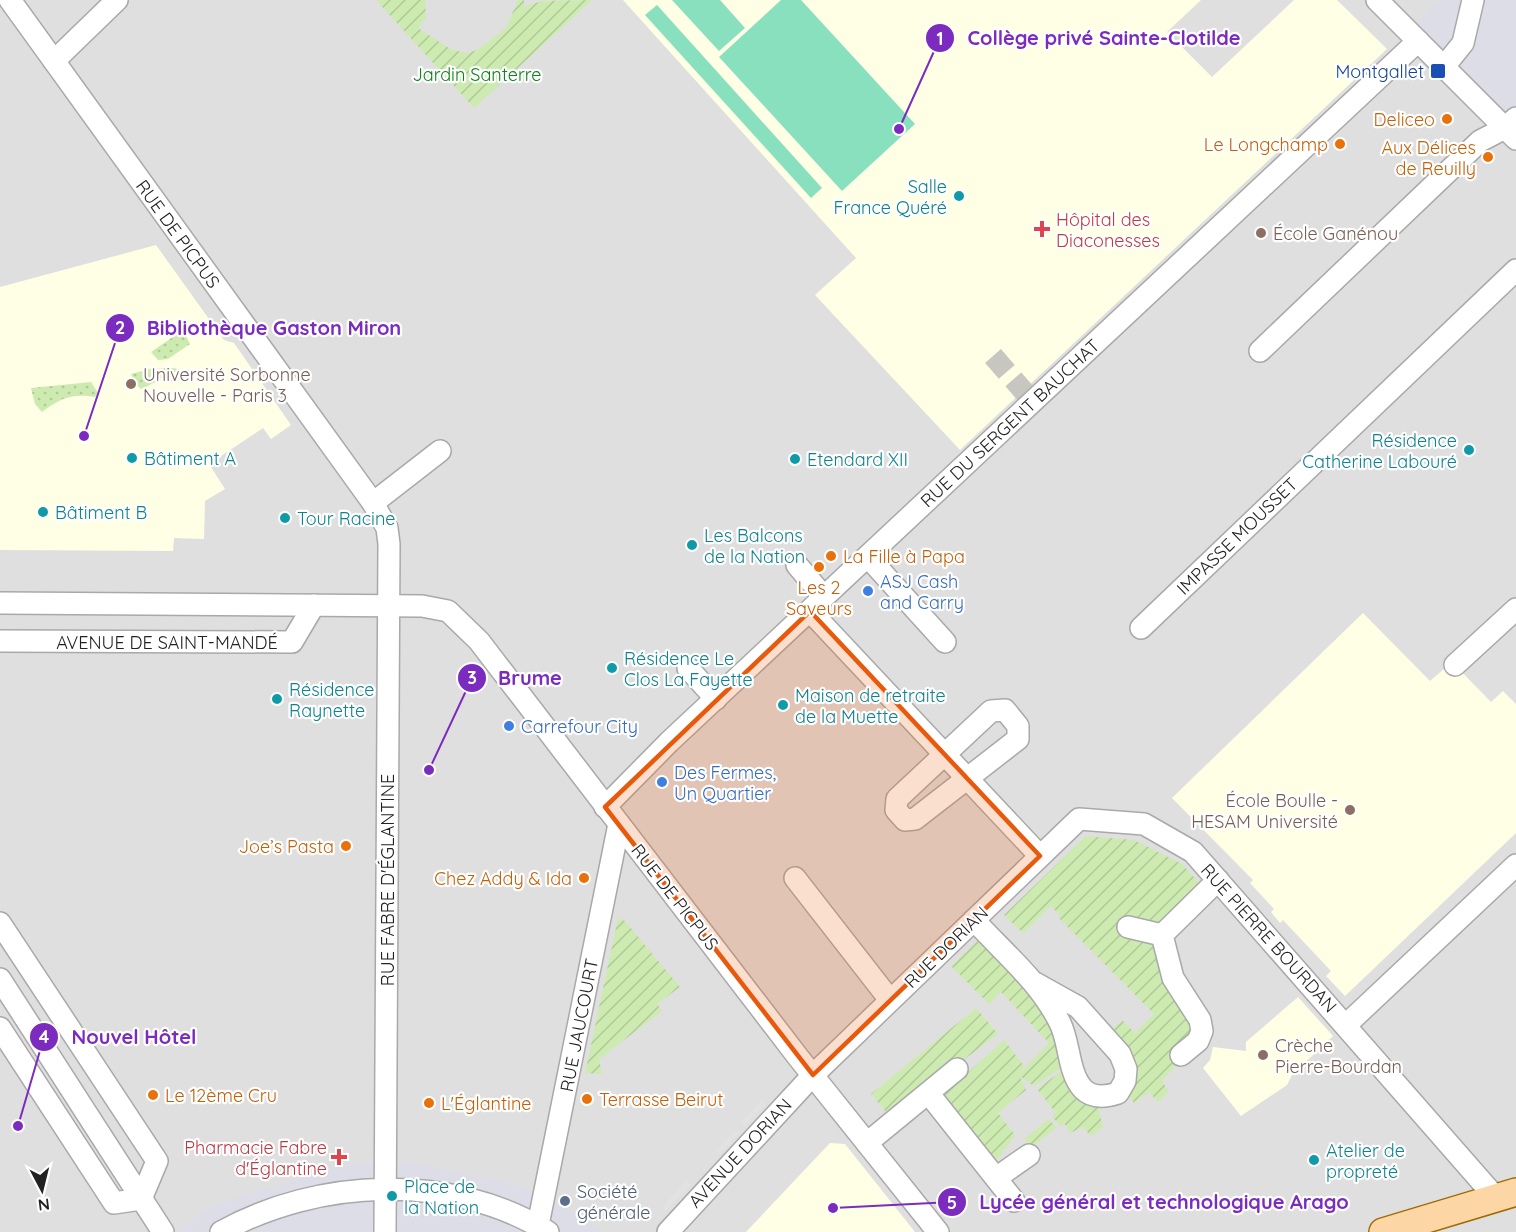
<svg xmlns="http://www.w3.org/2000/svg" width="1516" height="1232" font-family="Quicksand,sans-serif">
<defs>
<pattern id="grass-dots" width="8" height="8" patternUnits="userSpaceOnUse" patternTransform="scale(1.5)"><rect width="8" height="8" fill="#cdebb0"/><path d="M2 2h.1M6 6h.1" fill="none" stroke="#b0c997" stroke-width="1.8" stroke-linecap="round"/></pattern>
<pattern id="garden-furrows" width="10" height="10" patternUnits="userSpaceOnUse" patternTransform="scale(1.5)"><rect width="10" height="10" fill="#cdebb0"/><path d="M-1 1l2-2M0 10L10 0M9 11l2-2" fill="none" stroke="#b0c997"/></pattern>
</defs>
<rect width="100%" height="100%" fill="#f2efe9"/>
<rect fill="#e0dfdf" x="0" y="0" width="1516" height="1232"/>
<g fill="#ffffe5">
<path d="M623 0H1201L1167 32 1212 77 1294 0H1337L1387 49 960 450 815 295 856 258Z"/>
<path d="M156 245 224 340 234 343 291 425 271 439 263 428 209 464 225 489 205 501 204 539 174 538 173 551 0 550V287Z"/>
<path d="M1363 613 1430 681 1452 662 1491 702 1503 691 1516 704V833L1345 996 1326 976 1331 971 1283 920 1280 923 1271 912 1274 909 1250 883 1253 880 1172 798Z"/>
<path d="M1298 997 1333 1036 1292 1075 1287 1085 1241 1116 1203 1068 1210 1060 1213 1047 1246 1051V1042Z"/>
<path d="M830 1143 845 1144 915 1232H746Z"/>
</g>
<g fill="url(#grass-dots)">
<path d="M183 330 190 344 168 359 158 360 151 352Z"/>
<path d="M174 368 180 371 182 377 172 382 168 376 141 389 135 384 131 374 150 369Z"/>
<path d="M91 382 98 393 95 397C73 393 60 398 42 412L35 404 31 388Z"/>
</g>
<g fill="url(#garden-furrows)">
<path d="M376 0H425L426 18 418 28 452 50 467 53 477 50 506 28 518 0H524V7L542 1 592 0 474 108Z"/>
<path d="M1086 836 1134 840 1182 864 1206 891 1162 935H1126L1157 946 1194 1021 1191 1036 1179 1061 1162 1081 1169 1092 1158 1102 1149 1092 1134 1103 1127 1093 1110 1032 1122 1020 1135 1033 1154 1014 1058 917 1060 915 1051 906 1023 933 1004 915Z"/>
<path d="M618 918 625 921 680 987 657 1004 662 1011 599 1059 602 1074 585 1073Z"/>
<path d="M985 933 1035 983 1065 1065 1034 1086 1020 1076 1026 1090 998 1113 1015 1135 997 1160H991L944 1101 946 1092 1004 1040 1024 1066 1021 1072 1049 1043 1001 992 989 1004 951 966Z"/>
<path d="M976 1008 998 1034 889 1116 871 1094Z"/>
<path d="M1067 1067 1084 1101 1098 1107 1103 1127 1091 1136 1083 1127 1070 1133 1064 1123 1061 1126 1052 1117 1056 1113 1037 1089Z"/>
<path d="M1049 1119 1056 1128 1032 1147 1024 1139Z"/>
</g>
<g fill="#88e0be">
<path d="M672 0H720L745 28 719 51Z"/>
<path d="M781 0H801L915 124 842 191 719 57Z"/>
<path d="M657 5 822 188 811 198 645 15Z"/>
</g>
<g fill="#e2e2e2">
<path d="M762 1100 766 1104 744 1126 740 1123Z"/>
<path d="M735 1130 739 1133 719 1154 716 1151Z"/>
<path d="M686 1180 691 1184 666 1211 662 1208Z"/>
</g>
<g fill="#dddde8">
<path d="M1441 0H1516V108L1509 110 1503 108 1417 23Z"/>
<path d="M417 1163 517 1185 560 1204 602 1232H177L215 1204 349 1164Z"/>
</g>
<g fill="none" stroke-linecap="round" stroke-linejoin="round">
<path stroke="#c8c6c1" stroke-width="21" stroke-dasharray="21 10" stroke-linecap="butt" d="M993 356 1033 402"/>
<g stroke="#a9a9a9" stroke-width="24">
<g id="minor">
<path d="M10 0 373 503 387 528 389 544 385 1232"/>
<path d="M1377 0 1516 139"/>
<path d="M54 61 117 0"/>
<path d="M1443 68 1463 43 1473 0"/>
<path d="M1260 351 1480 141 1505 128 1516 118"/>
<path d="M373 503 440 451"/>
<path d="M868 557 945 642"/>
<path d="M797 565 824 597"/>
<path d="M0 603 422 606 448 611 479 641 798 1057 938 1232"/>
<path d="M810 611 1040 856"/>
<path d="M1141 628 1516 270"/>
<path d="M0 641 292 642 314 605"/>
<path d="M1455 665 1516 609"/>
<path d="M688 668 716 699"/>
<path d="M1005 710 1018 726V739L915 819 905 820 896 810 897 799 991 711Z"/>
<path d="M605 807 669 742 1418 41"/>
<path d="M795 878 890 1000"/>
<path d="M974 920C1004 953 1040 982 1060 1023 1070 1043 1068 1073 1083 1089 1093 1099 1106 1097 1118 1093L1125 1081 1126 1069 1120 1054 1078 1007 1035 983"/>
<path d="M0 923 157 1161 141 1199 114 1203 0 1028"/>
<path d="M1128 927 1162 935"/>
<path d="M0 979 163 1232"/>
<path d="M1346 1025 1516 865"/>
<path d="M1181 1055 1198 1041 1202 1031 1200 1020 1173 978 1162 935 1218 880"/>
<path d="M929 1094 1014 1201"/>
<path d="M867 1143 957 1069"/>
<path d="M996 1178 1029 1155"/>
<path d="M538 1225 619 824"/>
<path d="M221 1232C318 1178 452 1172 548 1232"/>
<path d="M668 1232 813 1075 1079 819 1144 824 1193 852 1496 1198"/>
</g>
</g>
<g stroke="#a06b00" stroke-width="30">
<path id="major" d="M1383 1232 1516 1192"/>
</g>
<use href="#minor" stroke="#fff" stroke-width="21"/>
<use href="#major" stroke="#fcd6a4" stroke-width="27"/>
</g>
<path fill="#e8590c" fill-opacity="0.2" stroke="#e8590c" stroke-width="4.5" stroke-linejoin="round" d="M810 611 1040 856 813 1075 605 807Z"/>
<rect fill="#1a4fb4" stroke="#fff" stroke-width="2" x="1430" y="63" width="16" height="16" rx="3"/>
<g fill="#e8710a" stroke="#fff" stroke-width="2">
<circle cx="1447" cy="119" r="6"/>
<circle cx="1340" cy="144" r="6"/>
<circle cx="1488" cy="157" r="6"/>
<circle cx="831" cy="556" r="6"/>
<circle cx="819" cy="567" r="6"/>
<circle cx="346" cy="846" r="6"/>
<circle cx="584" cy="878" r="6"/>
<circle cx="153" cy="1095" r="6"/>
<circle cx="587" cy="1099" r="6"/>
<circle cx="429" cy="1103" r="6"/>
</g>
<g fill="#0f9aa8" stroke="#fff" stroke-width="2">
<circle cx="959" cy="196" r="6"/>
<circle cx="1469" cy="450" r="6"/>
<circle cx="132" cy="458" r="6"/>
<circle cx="795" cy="459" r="6"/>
<circle cx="43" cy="512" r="6"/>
<circle cx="285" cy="518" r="6"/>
<circle cx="692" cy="545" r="6"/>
<circle cx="612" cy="668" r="6"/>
<circle cx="277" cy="699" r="6"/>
<circle cx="783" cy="705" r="6"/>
<circle cx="1314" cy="1160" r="6"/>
<circle cx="392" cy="1196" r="6"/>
</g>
<g fill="#e0444e" stroke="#fff" stroke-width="2">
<path d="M1039 220h6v6h6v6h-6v6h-6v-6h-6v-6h6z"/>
<path d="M336 1148h6v6h6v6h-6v6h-6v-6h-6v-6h6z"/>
</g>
<g fill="#8d6e63" stroke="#fff" stroke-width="2">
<circle cx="1261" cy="233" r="6"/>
<circle cx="131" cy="384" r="6"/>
<circle cx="1350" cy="810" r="6"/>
<circle cx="1263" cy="1055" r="6"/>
</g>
<g fill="#3f7fe0" stroke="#fff" stroke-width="2">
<circle cx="868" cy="591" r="6"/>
<circle cx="509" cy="726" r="6"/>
<circle cx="662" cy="782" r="6"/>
</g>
<circle fill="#5c6f8a" stroke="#fff" stroke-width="2" cx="565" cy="1201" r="6"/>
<g text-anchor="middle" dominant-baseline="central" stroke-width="4.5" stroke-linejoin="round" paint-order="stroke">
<g font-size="18" fill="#164399" stroke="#fff" text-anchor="end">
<text x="1424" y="71">Montgallet</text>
</g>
<g font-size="18" fill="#0c8416" stroke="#fff">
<text x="477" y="74">Jardin Santerre</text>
</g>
<g font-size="18" fill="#c56008" stroke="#fff" text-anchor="end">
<text x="1435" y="119">Deliceo</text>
<text x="1328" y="144">Le Longchamp</text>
<text x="1476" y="147">Aux Délices<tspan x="1476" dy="21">de Reuilly</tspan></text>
<text x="843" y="556" text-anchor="start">La Fille à Papa</text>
<text x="819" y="587" text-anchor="middle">Les 2<tspan x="819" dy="21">Saveurs</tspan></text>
<text x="334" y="846">Joe’s Pasta</text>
<text x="572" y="878">Chez Addy &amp; Ida</text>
<text x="165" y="1095" text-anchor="start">Le 12ème Cru</text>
<text x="599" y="1099" text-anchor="start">Terrasse Beirut</text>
<text x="441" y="1103" text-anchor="start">L'Églantine</text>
</g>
<g font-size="18" fill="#0d838f" stroke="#fff" text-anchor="start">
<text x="947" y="186" text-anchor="end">Salle<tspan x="947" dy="21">France Quéré</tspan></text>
<text x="1457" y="440" text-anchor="end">Résidence<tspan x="1457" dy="21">Catherine Labouré</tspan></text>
<text x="144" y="458">Bâtiment A</text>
<text x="807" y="459">Etendard XII</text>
<text x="55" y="512">Bâtiment B</text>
<text x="297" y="518">Tour Racine</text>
<text x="704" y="535">Les Balcons<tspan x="704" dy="21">de la Nation</tspan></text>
<text x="624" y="658">Résidence Le<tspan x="624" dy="21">Clos La Fayette</tspan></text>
<text x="289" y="689">Résidence<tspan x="289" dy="21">Raynette</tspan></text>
<text x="795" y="695">Maison de retraite<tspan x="795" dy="21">de la Muette</tspan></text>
<text x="1326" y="1150">Atelier de<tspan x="1326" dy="21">propreté</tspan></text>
<text x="404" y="1186">Place de<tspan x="404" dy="21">la Nation</tspan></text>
</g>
<g font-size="18" fill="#be3a42" stroke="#fff" text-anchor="start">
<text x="1056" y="219">Hôpital des<tspan x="1056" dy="21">Diaconesses</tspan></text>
<text x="327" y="1147" text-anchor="end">Pharmacie Fabre<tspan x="327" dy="21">d'Églantine</tspan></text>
</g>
<g font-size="18" fill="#785e54" stroke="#fff" text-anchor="start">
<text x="1273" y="233">École Ganénou</text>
<text x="143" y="374">Université Sorbonne<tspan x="143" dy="21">Nouvelle - Paris 3</tspan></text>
<text x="1338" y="800" text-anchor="end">École Boulle -<tspan x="1338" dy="21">HESAM Université</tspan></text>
<text x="1275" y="1045">Crèche<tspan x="1275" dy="21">Pierre-Bourdan</tspan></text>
</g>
<g font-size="18" fill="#222" stroke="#fff">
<text transform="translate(178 234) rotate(54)">RUE DE PICPUS</text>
<text transform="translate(1010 423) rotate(-43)">RUE DU SERGENT BAUCHAT</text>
<text transform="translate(1237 536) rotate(-44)">IMPASSE MOUSSET</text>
<text x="167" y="642">AVENUE DE SAINT-MANDÉ</text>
<text transform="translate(387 880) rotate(-90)">RUE FABRE D'ÉGLANTINE</text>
<text transform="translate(675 897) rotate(52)">RUE DE PICPUS</text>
<text transform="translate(1269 938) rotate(48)">RUE PIERRE BOURDAN</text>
<text transform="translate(946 947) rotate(-44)">RUE DORIAN</text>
<text transform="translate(579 1025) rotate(-79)">RUE JAUCOURT</text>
<text transform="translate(740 1153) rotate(-47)">AVENUE DORIAN</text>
</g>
<g font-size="18" fill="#366cbe" stroke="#fff" text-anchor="start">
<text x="880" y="581">ASJ Cash<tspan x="880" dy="21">and Carry</tspan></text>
<text x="521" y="726">Carrefour City</text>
<text x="674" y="772">Des Fermes,<tspan x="674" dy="21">Un Quartier</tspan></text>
</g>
<g font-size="18" fill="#4e5e75" stroke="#fff" text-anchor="start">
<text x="577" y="1191">Société<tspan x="577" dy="21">générale</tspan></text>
</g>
</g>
<path fill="none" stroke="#7b2cbf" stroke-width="2" d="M899 129L940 38M84 436L120 328M429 770L472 678M18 1126L44 1037M833 1208L952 1202"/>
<g fill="#7b2cbf" stroke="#fff" stroke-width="2">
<circle cx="899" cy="129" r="6"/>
<circle cx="84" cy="436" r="6"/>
<circle cx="429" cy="770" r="6"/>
<circle cx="18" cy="1126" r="6"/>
<circle cx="833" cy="1208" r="6"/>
<circle cx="940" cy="38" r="15"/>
<circle cx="120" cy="328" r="15"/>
<circle cx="472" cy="678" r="15"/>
<circle cx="44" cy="1037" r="15"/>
<circle cx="952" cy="1202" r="15"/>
</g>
<g font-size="18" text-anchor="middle" font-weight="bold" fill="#fff">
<text x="940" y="45">1</text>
<text x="120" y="334">2</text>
<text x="472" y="684">3</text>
<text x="44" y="1043">4</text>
<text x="952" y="1209">5</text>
</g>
<g font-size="20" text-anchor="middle" font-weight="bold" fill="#7b2cbf" stroke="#fff" stroke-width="4.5" stroke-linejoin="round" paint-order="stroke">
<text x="1104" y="45">Collège privé Sainte-Clotilde</text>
<text x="274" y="335">Bibliothèque Gaston Miron</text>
<text x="530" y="685">Brume</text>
<text x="134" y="1044">Nouvel Hôtel</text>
<text x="1164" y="1209">Lycée général et technologique Arago</text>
</g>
<g transform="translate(42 1190) rotate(173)" stroke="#ffffff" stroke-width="4.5" paint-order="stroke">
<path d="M0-4.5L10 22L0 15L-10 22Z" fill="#222222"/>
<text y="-9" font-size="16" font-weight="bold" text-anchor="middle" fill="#222222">N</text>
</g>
</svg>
